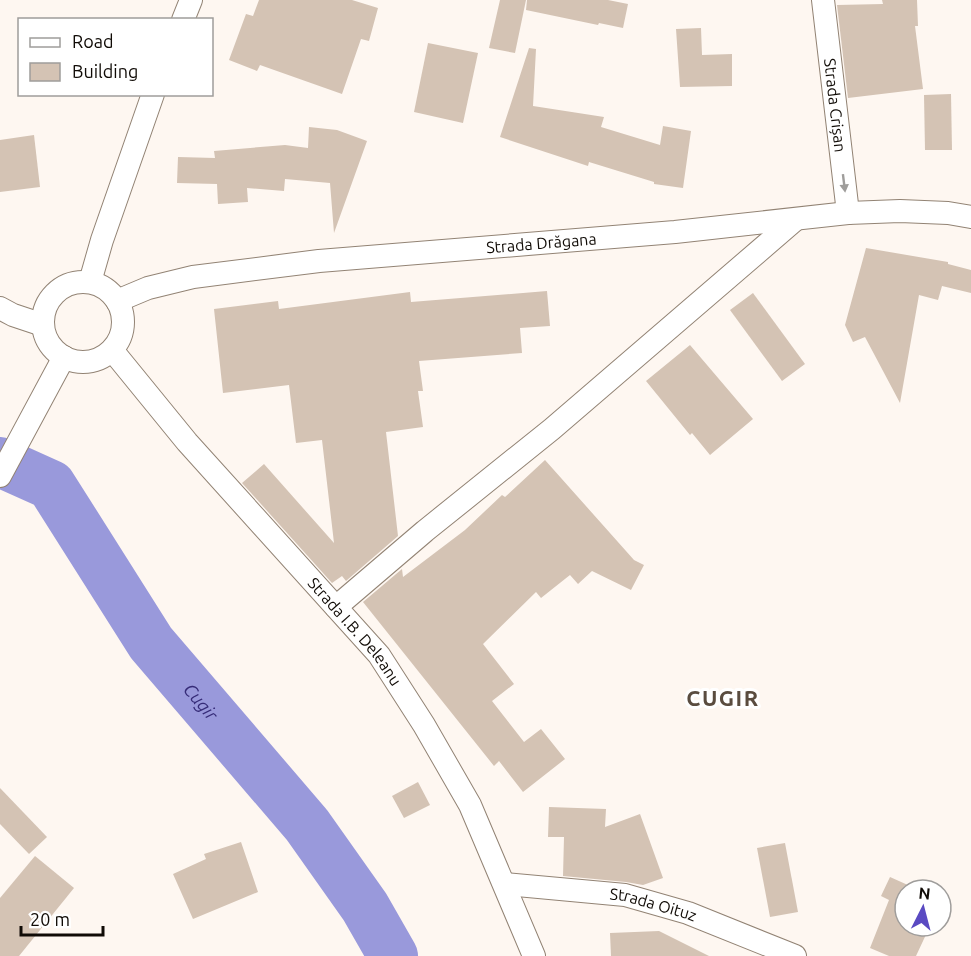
<svg xmlns="http://www.w3.org/2000/svg" width="971" height="956" font-family="Ubuntu,sans-serif">
<rect width="100%" height="100%" fill="#fef7f1"/>
<g fill="none" stroke-linecap="round" stroke-linejoin="round">
<path stroke="#9999db" stroke-width="50" id="s1" d="M0 462 51 485 151 643 307 825 365 907 393 956"/>
</g>
<g fill="#d4c3b4">
<path d="M259 0H352L378 8 369 41 361 39 342 94 260 65 257 71 229 60 246 14 253 16Z"/>
<path d="M500 0H526L515 53 489 48Z"/>
<path d="M527 0H608L628 4 623 28 599 23 598 25 526 10Z"/>
<path d="M882 0H917L918 26H915L923 89 848 98 837 5 883 4Z"/>
<path d="M701 28 702 55 732 54V86L680 87 676 29Z"/>
<path d="M428 43 478 53 463 123 414 112Z"/>
<path d="M529 48 536 49 533 106 604 117 601 127 660 145 663 126 691 131 683 188 654 184V182L589 162 588 166 500 137Z"/>
<path d="M951 94 952 150H925L924 95Z"/>
<path d="M309 127 337 130 367 141 334 233 330 183 285 179 284 191 247 188 248 202 218 204 217 184 177 183 178 157 215 158 214 151 285 145 308 148Z"/>
<path d="M34 135 40 187 0 192V140Z"/>
<path d="M866 248 948 262V264L971 270V293L942 286 938 300 919 295 900 403 865 337 853 342 845 325Z"/>
<path d="M547 291 550 326 520 328 522 353 419 361 423 391H418L423 427 386 432 398 536 346 581 342 576 332 583 242 483 264 464 334 543 322 440 296 443 289 385 223 393 214 309 278 301 279 309 410 292 411 302Z"/>
<path d="M753 293 805 364 782 381 730 310Z"/>
<path d="M690 345 753 419 710 455 692 433 690 435 646 381Z"/>
<path d="M545 460 634 560 644 565 631 590 592 571 578 584 570 575 541 598 536 592 483 644 514 684 492 701 524 742 541 729 565 759 523 792 499 761 494 766 363 602 402 569 403 577 465 530 502 495 505 497Z"/>
<path d="M418 782 430 805 404 818 392 796Z"/>
<path d="M0 788 47 837 29 854 0 824Z"/>
<path d="M549 807 606 809 605 827 640 814 663 878 643 885 626 882 563 876 564 837H548Z"/>
<path d="M241 842 258 892 193 919 173 874 206 859 204 854Z"/>
<path d="M785 843 798 912 770 917 757 848Z"/>
<path d="M35 856 74 888 19 956H0V898Z"/>
<path d="M890 877 919 890H905V926H930L916 956H889L870 948 889 900 881 896Z"/>
<path d="M659 931 709 956H611L610 933Z"/>
</g>
<g fill="none" stroke-linecap="round" stroke-linejoin="round">
<g stroke="#928374" stroke-width="24">
<g id="minor">
<path id="s2" d="M823 0 848 213"/>
<path d="M183 20 191 0"/>
<circle cx="83" cy="322" r="40"/>
<path d="M90 282 102 240 153 94"/>
<path id="s3" d="M117 301 148 288 193 277 319 261 675 232 848 213 900 211 948 213 971 217"/>
<path d="M0 308 13 315 43 325"/>
<path id="s4" d="M112 350 187 442 379 655 424 725 470 805 534 956"/>
<path d="M0 476 64 357"/>
<path d="M336 607 425 531 552 429 795 220"/>
<path id="s5" d="M505 884 625 895 688 913 795 956"/>
</g>
</g>
<use href="#minor" stroke="#fff" stroke-width="22"/>
</g>
<defs><path id="oneway-solid" d="M-6-.8H1V-3.2L6.5 0L1 3.2V.8H-6Z" transform="scale(1.5)"/></defs>
<use fill="#9f9d9b" href="#oneway-solid" transform="translate(844 183) rotate(83)"/>
<g text-anchor="middle" dominant-baseline="central" stroke-width="6" stroke-linejoin="round" paint-order="stroke">
<g font-size="16" fill="#100b06" stroke="#fff">
<text stroke="none"><textPath href="#s2" startOffset="106">Strada Crișan</textPath></text>
<text stroke="none"><textPath href="#s3" startOffset="430">Strada Drăgana</textPath></text>
<text stroke="none"><textPath href="#s4" startOffset="372">Strada I.B. Deleanu</textPath></text>
<text stroke="none"><textPath href="#s5" startOffset="150">Strada Oituz</textPath></text>
</g>
<g font-size="18" font-style="italic" fill="#362c78" stroke="#fff">
<text stroke="none"><textPath href="#s1" startOffset="320">Cugir</textPath></text>
</g>
<g font-size="22" font-weight="bold" letter-spacing="1.5" fill="#5a4c3f" stroke="#fff">
<text x="723" y="697">CUGIR</text>
</g>
</g>
<rect x="18" y="18" width="195" height="78" fill="#ffffff" stroke="#9f9d9b" stroke-width="1.5"/>
<rect x="30" y="38" width="30" height="9" fill="#ffffff" stroke="#9f9d9b" stroke-width="1.5"/>
<text x="72" y="48" font-size="18" fill="#100b06">Road</text>
<rect x="30" y="63" width="30" height="18" fill="#d4c3b4" stroke="#9f9d9b" stroke-width="1.5"/>
<text x="72" y="78" font-size="18" fill="#100b06">Building</text>
<g transform="translate(923 908) rotate(6)"><circle r="28" fill="#ffffff" stroke="#9f9d9b" stroke-width="1.5"/>
<path d="M0-4.5L10 22L0 15L-10 22Z" fill="#5a4ac2"/>
<text y="-9" font-size="16" font-weight="bold" text-anchor="middle" fill="#100b06">N</text>
</g>
<path d="M21 926v9h82v-9" fill="none" stroke="#100b06" stroke-width="3"/>
<text x="30" y="926" font-size="18" fill="#100b06" stroke="#ffffff" stroke-width="4.5" paint-order="stroke">20 m</text>
</svg>
